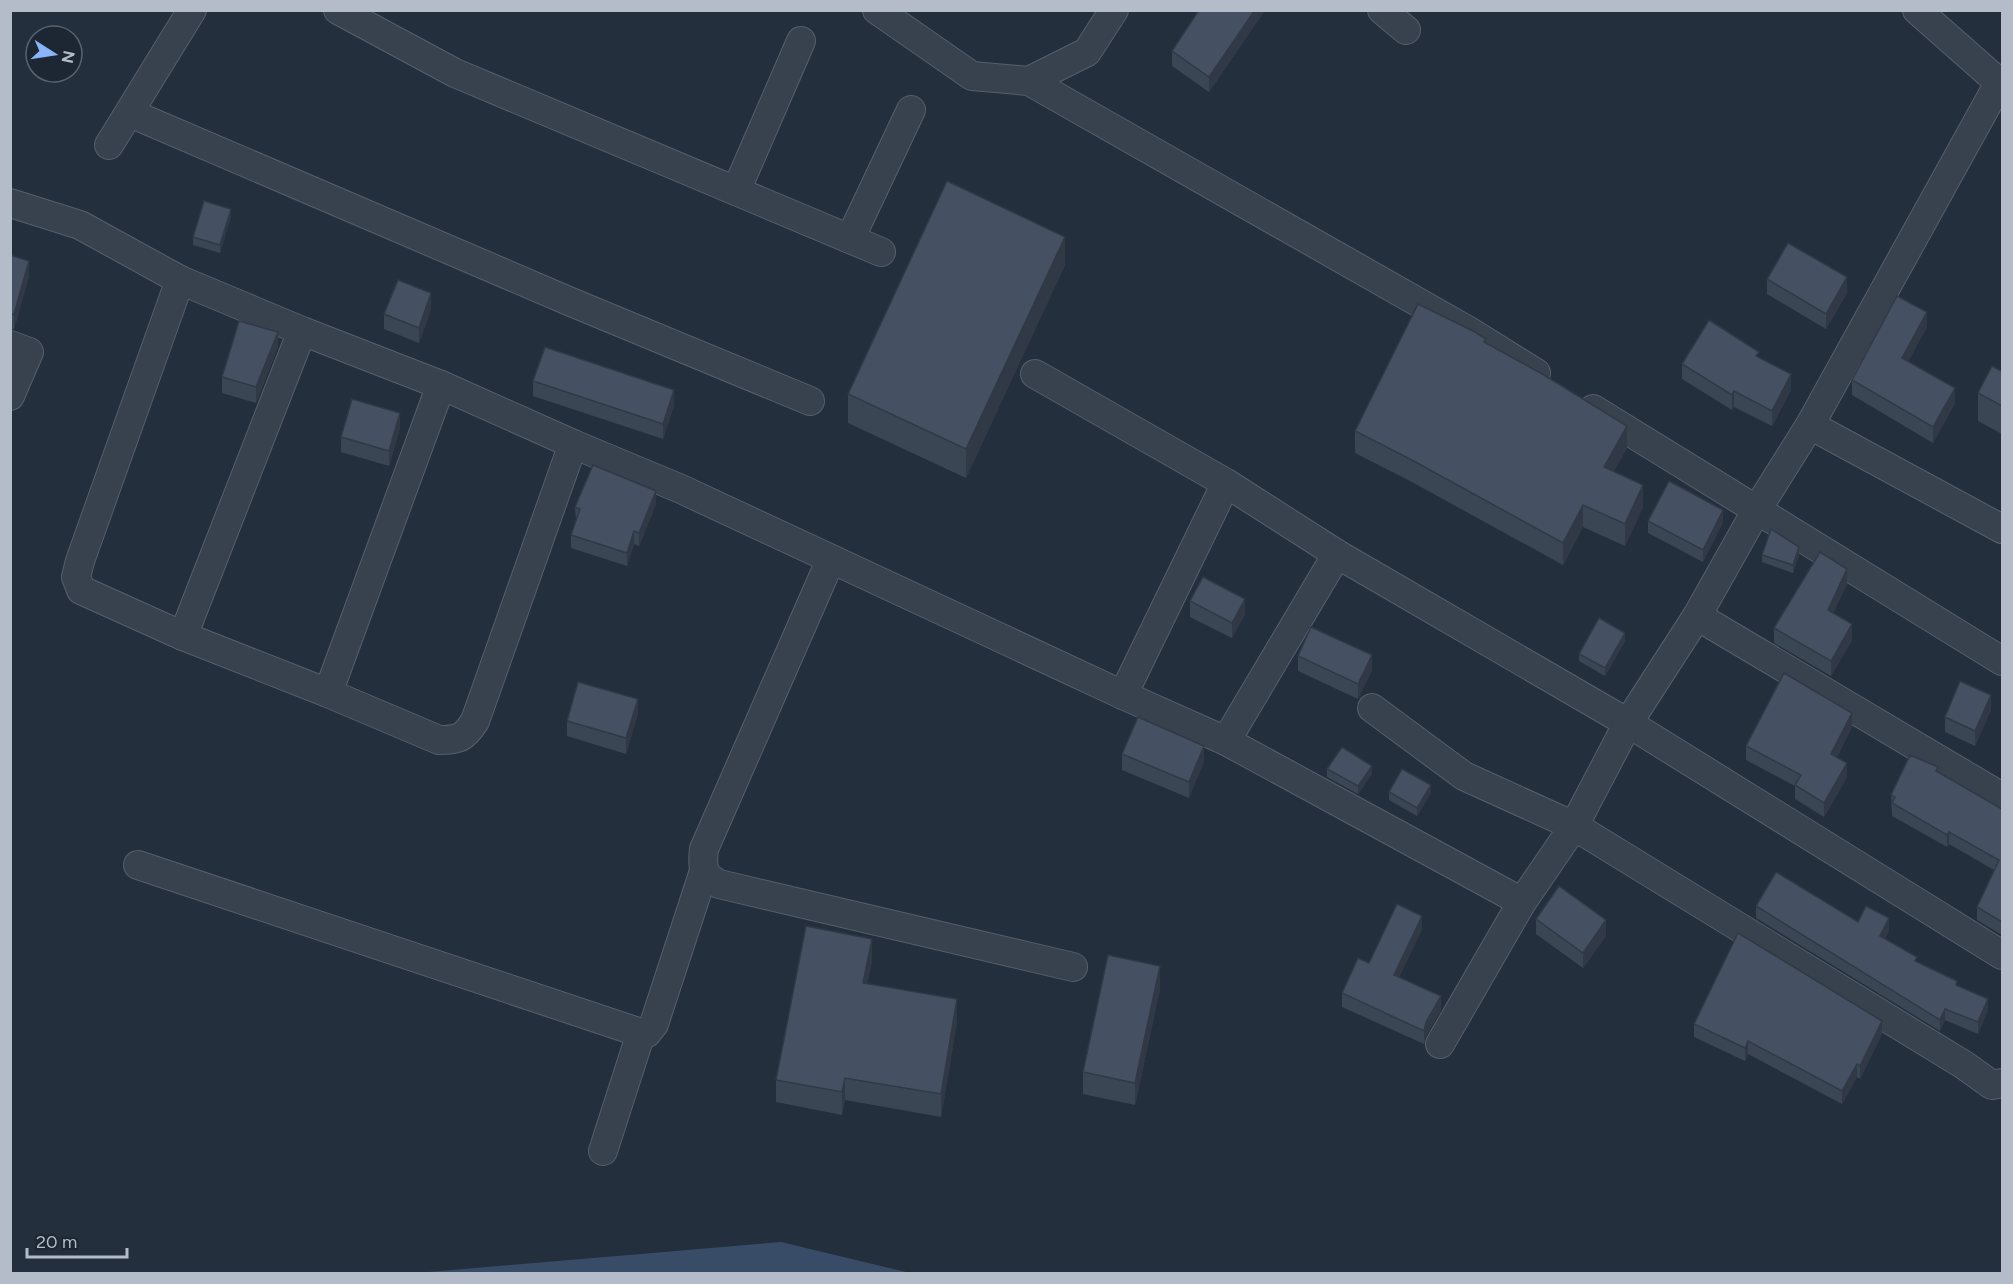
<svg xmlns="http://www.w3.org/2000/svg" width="2013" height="1284" font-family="Figtree,sans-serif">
<rect width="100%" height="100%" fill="#242f3e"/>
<path fill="#394c67" d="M781 1242 910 1273H417Z"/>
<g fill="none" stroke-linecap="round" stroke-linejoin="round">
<g stroke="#565f6c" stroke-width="30">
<g id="minor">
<path d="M338 10 455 73 881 252"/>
<path d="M877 10 972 76 1029 81 1467 330 1536 373"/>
<path d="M1382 10 1406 30"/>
<path d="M1917 10 2002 85"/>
<path d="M1029 81 1087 52 1114 10"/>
<path d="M130 113 571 302 810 401"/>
<path d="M109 145 192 10"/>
<path d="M736 191 801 41"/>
<path d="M10 203 80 225 180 280 302 331 441 385 573 444 681 489 1123 695 1226 741 1522 902"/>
<path d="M850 239 911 110"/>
<path d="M180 280 80 561 76 577 81 590 183 636 328 693 439 740C459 740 464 738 475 721L573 444"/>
<path d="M10 345 29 352 10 396"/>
<path d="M1035 374 1226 483 1337 554 1628 723 2002 955"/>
<path d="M1593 409 2002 661"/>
<path d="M1810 425 2002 529"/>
<path d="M831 559 704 849C702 867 702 875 719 884L1073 967"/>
<path d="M1697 616 2002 797"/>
<path d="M183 636 302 331"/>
<path d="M328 693 441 385"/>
<path d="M1123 695 1226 483"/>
<path d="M1372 708 1464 776 1574 826 1964 1065 1992 1085 2002 1083"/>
<path d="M1226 741 1337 554"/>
<path d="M138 865 641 1033H647L654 1024 704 871"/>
<path d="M1440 1044 1522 902 1574 826 1628 723 1697 616 1756 511 1810 425 1999 83"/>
<path d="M603 1151 641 1033"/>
</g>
</g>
<use href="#minor" stroke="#38414e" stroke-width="28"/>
</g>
<g fill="#3b4654">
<path d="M1265 10 1209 92 1172 66V51Z"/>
<path d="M231 216 220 253 193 245V237Z"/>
<path d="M10 255 29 276 14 329H10Z"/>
<path d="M1065 265 966 478 848 423V394Z"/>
<path d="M1767 279 1847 293 1826 329 1767 294Z"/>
<path d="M431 309 419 343 384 329V314Z"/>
<path d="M1927 327 1908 361 1955 403 1933 443 1852 395V380Z"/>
<path d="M1486 343 1627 448 1614 471 1643 507 1625 546 1583 527 1563 565 1410 481 1355 453V431Z"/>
<path d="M278 347 256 403 222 393V377Z"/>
<path d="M1759 358 1791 390 1772 426 1734 407 1732 410 1682 379V364Z"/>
<path d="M2002 369V434L1978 421V393Z"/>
<path d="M533 381 674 405 663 439 533 396Z"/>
<path d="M400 428 389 466 341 452V437Z"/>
<path d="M656 504 639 546 634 544 627 566 571 548V535L576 520 575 507Z"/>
<path d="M1648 521 1723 522 1703 562 1648 533Z"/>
<path d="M1762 555H1799L1793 573 1762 562Z"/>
<path d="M1847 584 1833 613 1852 640 1831 676 1774 643V628Z"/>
<path d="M1190 601 1245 614 1232 638 1190 617Z"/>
<path d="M1625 641 1605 676 1579 661V654Z"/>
<path d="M1298 656 1372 670 1358 699 1298 671Z"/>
<path d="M1991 710 1975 746 1945 732V717Z"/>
<path d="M638 714 626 754 567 736V721Z"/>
<path d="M1852 727 1837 757 1847 777 1824 817 1795 799V786L1746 760V746Z"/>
<path d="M1122 754 1204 761 1189 798 1122 770Z"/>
<path d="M1327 769 1372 774 1358 794 1327 777Z"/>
<path d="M1938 772 2002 809V935L1977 920V907L1994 870 1949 844 1947 847 1892 816 1891 795Z"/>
<path d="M1389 792 1431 793 1417 816 1389 800Z"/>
<path d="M1756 906 1858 922 1889 930 1885 939 1917 963 1957 985 1988 1010 1978 1034 1945 1020 1940 1031 1756 918Z"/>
<path d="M1536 919 1606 936 1583 968 1536 934Z"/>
<path d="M1422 929 1399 977 1441 1010 1426 1036 1424 1044 1342 1007V993L1369 963Z"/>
<path d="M872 961 867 984 957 1021 941 1117 845 1100 842 1115 776 1102V1080Z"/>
<path d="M1160 989 1135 1105 1083 1094V1072Z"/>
<path d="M1694 1024 1882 1034 1860 1079 1857 1077 1842 1104 1748 1054 1745 1061 1694 1037Z"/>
</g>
<g fill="#303945">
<path d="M1255 10H1265L1209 92V77Z"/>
<path d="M231 209V216L220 253V245Z"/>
<path d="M1065 237V265L966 478V449Z"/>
<path d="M29 261V276L14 329V314Z"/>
<path d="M1847 277V293L1826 329V314Z"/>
<path d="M431 293V309L419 343V328Z"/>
<path d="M1927 312V327L1902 373V358Z"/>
<path d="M278 332V347L256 403V387Z"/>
<path d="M1791 374V390L1772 426V411Z"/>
<path d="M1955 388V403L1933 443V427Z"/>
<path d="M674 390V405L663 439V424Z"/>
<path d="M1734 391V407L1732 410V395Z"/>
<path d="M400 413V428L389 466V451Z"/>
<path d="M1627 426V448L1604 489V467Z"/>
<path d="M1643 485V507L1625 546V524Z"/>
<path d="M656 491V504L639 546V533Z"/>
<path d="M1583 505V527L1563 565V543Z"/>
<path d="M1723 510V522L1703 562V550Z"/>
<path d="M634 531V544L627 566V553Z"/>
<path d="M1799 547V555L1793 573V565Z"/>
<path d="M1847 569V584L1828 625V610Z"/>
<path d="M1245 599V614L1232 638V623Z"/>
<path d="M1852 624V640L1831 676V661Z"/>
<path d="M1625 633V641L1605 676V668Z"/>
<path d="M1372 655V670L1358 699V684Z"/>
<path d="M1991 695V710L1975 746V731Z"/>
<path d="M638 699V714L626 754V738Z"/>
<path d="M1852 713V727L1831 768V754Z"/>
<path d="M1204 746V761L1189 798V782Z"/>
<path d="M1847 763V777L1824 817V803Z"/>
<path d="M1372 766V774L1358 794V786Z"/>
<path d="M1431 785V793L1417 816V808Z"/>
<path d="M1949 832V844L1947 847V835Z"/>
<path d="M1422 916V929L1394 988V975Z"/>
<path d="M1889 918V930L1880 948V936Z"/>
<path d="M1606 920V936L1583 968V953Z"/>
<path d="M872 939V961L863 1005V983Z"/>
<path d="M1160 966V989L1135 1105V1083Z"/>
<path d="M1441 996V1010L1426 1036 1424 1044V1031L1426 1022Z"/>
<path d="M957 999V1021L941 1117V1094Z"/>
<path d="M1988 999V1010L1978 1034V1022Z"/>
<path d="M1945 1009V1020L1940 1031V1020Z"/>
<path d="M1882 1021V1034L1860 1079V1066Z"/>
<path d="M1748 1041V1054L1745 1061V1048Z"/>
<path d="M1857 1064V1077L1842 1104V1091Z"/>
<path d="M845 1078V1100L842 1115V1092Z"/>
</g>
<g fill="#455162" stroke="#303945" stroke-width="1.5">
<path d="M1199 10H1255L1209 77 1172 51Z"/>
<path d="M947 181 1065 237 966 449 848 394Z"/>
<path d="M204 201 231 209 220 245 193 237Z"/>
<path d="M1788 243 1847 277 1826 314 1767 279Z"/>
<path d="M10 255 29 261 14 314H10Z"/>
<path d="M398 280 431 293 419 328 384 314Z"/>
<path d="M1897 296 1927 312 1902 358 1955 388 1933 427 1852 380Z"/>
<path d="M1418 304 1475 332 1486 339 1484 342 1544 375 1627 426 1604 467 1643 485 1625 524 1583 505 1563 543 1410 459 1355 431Z"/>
<path d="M1709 320 1759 352 1756 356 1791 374 1772 411 1734 391 1732 395 1682 364Z"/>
<path d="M239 321 278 332 256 387 222 377Z"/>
<path d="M545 347 674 390 663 424 533 381Z"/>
<path d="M1992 366 2001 371 2002 369V406L1978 393Z"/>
<path d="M352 399 400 413 389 451 341 437Z"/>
<path d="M593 465 656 491 639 533 634 531 627 553 571 535 580 509 575 507Z"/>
<path d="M1669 481 1723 510 1703 550 1648 521Z"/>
<path d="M1771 529 1799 547 1793 565 1762 555Z"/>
<path d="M1820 552 1847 569 1828 610 1852 624 1831 661 1774 628Z"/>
<path d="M1203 577 1245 599 1232 623 1190 601Z"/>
<path d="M1599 618 1625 633 1605 668 1579 654Z"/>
<path d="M1311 627 1372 655 1358 684 1298 656Z"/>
<path d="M1784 673 1852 713 1831 754 1847 763 1824 803 1795 785 1801 775 1746 746Z"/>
<path d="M1960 681 1991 695 1975 731 1945 717Z"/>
<path d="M578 682 638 699 626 738 567 721Z"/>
<path d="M1138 717 1204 746 1189 782 1122 754Z"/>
<path d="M1342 747 1372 766 1358 786 1327 769Z"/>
<path d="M1910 755 1938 767 1936 771 2002 809V922L1977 907 1999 860 1949 832 1947 835 1892 803 1895 797 1891 795Z"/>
<path d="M1402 769 1431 785 1417 808 1389 792Z"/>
<path d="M1776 872 1858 922 1866 906 1889 918 1880 936 1917 957 1915 961 1957 981 1956 985 1988 999 1978 1022 1945 1009 1940 1020 1756 906Z"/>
<path d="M1559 886 1606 920 1583 953 1536 919Z"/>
<path d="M1397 904 1422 916 1394 975 1441 996 1426 1022 1424 1031 1342 993 1358 958 1369 963Z"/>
<path d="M806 926 872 939 863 983 957 999 941 1094 845 1078 842 1092 776 1080Z"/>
<path d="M1738 933 1882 1021 1860 1066 1857 1064 1842 1091 1748 1041 1745 1048 1694 1024Z"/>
<path d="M1108 955 1160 966 1135 1083 1083 1072Z"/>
</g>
<rect width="2013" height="1284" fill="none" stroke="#b4bcc9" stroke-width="24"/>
<g transform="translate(54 54) rotate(102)"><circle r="28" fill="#1d2633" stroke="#59626f" stroke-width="1.5"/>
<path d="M0-4.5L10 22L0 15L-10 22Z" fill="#8ab4f8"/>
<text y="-9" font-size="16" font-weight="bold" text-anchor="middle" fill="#b4bcc9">N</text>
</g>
<path d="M27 1248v9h100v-9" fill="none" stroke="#b4bcc9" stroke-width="3"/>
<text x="36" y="1248" font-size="18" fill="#b4bcc9" stroke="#1d2633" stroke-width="4.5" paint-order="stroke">20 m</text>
</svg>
